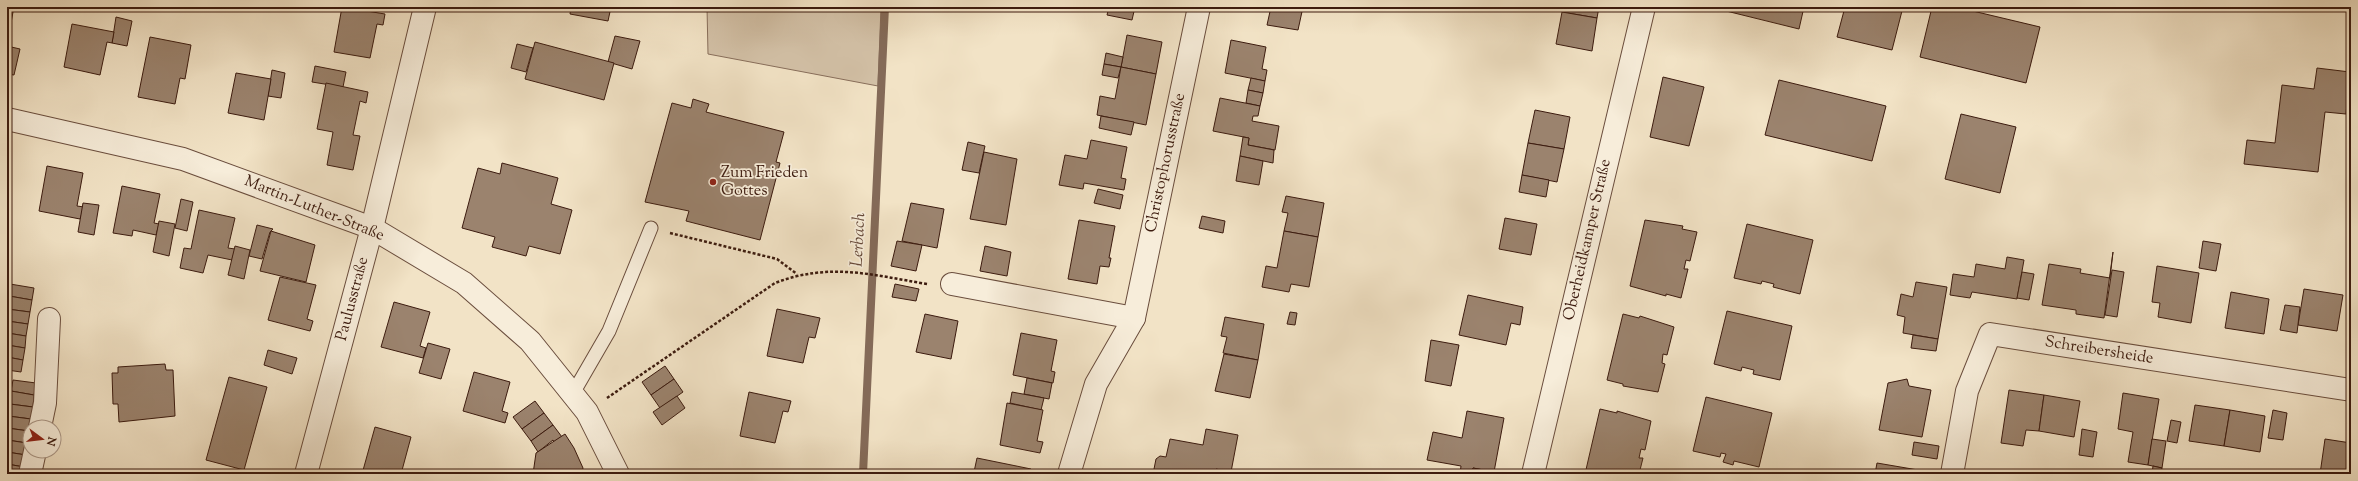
<svg xmlns="http://www.w3.org/2000/svg" width="2358" height="481" font-family="'Sorts Mill Goudy',serif">
<rect width="100%" height="100%" fill="#f2e3c6"/>
<filter id="stains"><feTurbulence type="fractalNoise" baseFrequency=".005" numOctaves="4"/><feColorMatrix values="0 0 0 0 .2 0 0 0 0 .09 0 0 0 0 .02 0 0 0 .5 -.17"/></filter>
<radialGradient id="worn" r=".72"><stop offset=".6" stop-color="#630" stop-opacity="0"/><stop offset="1" stop-color="#630" stop-opacity=".3"/></radialGradient>
<path fill="#d3c1a7" stroke="#886e5b" d="M707 7H881L878 86 708 54Z"/>
<g fill="none" stroke-linecap="round" stroke-linejoin="round">
<path stroke="#846a58" stroke-width="8" d="M863 474 885 7"/>
</g>
<g fill="#9b836e" stroke="#3c1b0f">
<path d="M342 7 385 14 383 25 377 24 370 58 334 52Z"/>
<path d="M473 7H488L487 10Z"/>
<path d="M571 7H611L608 21 570 14Z"/>
<path d="M1109 7H1135L1132 20 1107 15Z"/>
<path d="M1271 7H1303L1298 30 1267 25Z"/>
<path d="M1562 7H1599L1597 18 1562 12Z"/>
<path d="M1710 7H1804L1799 29Z"/>
<path d="M1845 7H1903L1892 50 1837 37Z"/>
<path d="M1932 7H1956L2040 27 2026 83 1920 57Z"/>
<path d="M7 11 13 12 7 45Z"/>
<path d="M1562 12 1597 18 1592 51 1556 44Z"/>
<path d="M116 17 132 21 127 46 112 43Z"/>
<path d="M72 24 114 32 112 43 107 42 100 75 64 67Z"/>
<path d="M1127 35 1162 42 1156 74 1121 67Z"/>
<path d="M615 36 640 41 632 69 608 62Z"/>
<path d="M150 37 191 45 185 79 180 78 175 104 138 97Z"/>
<path d="M1231 40 1266 47 1262 69 1267 70 1265 81 1225 73Z"/>
<path d="M535 42 614 63 604 100 525 79Z"/>
<path d="M517 44 533 48 526 72 511 68Z"/>
<path d="M7 46 20 49 14 75 7 74Z"/>
<path d="M1106 53 1123 57 1121 67 1104 64Z"/>
<path d="M1104 64 1121 67 1118 78 1102 75Z"/>
<path d="M315 66 346 72 343 87 312 82Z"/>
<path d="M1121 67 1156 74 1146 125 1097 115 1100 96 1115 99Z"/>
<path d="M2317 68 2350 72 2346 114 2325 112 2318 172 2244 164 2247 140 2275 143 2282 85 2314 89Z"/>
<path d="M272 70 285 73 281 98 268 96Z"/>
<path d="M236 73 271 79 264 120 228 113Z"/>
<path d="M1663 77 1704 87 1689 146 1650 137Z"/>
<path d="M1251 78 1265 81 1263 93 1248 90Z"/>
<path d="M1779 80 1886 106 1872 161 1765 135Z"/>
<path d="M326 83 368 92 366 103 360 101 353 135 360 136 353 170 327 165 333 132 317 129Z"/>
<path d="M1248 90 1263 93 1260 106 1246 103Z"/>
<path d="M1220 98 1260 106 1258 116H1253L1252 121 1279 126 1275 150 1248 145 1249 138 1213 131Z"/>
<path d="M693 99 709 104 706 112 784 132 776 162 780 163 760 240 686 221 689 211 645 202 672 103 691 108Z"/>
<path d="M1535 110 1570 117 1564 149 1528 143Z"/>
<path d="M1961 114 2016 127 2000 193 1945 179Z"/>
<path d="M1101 116 1134 122 1131 135 1099 128Z"/>
<path d="M1243 137 1249 138 1248 145 1274 150 1273 163 1240 156Z"/>
<path d="M1091 140 1127 147 1121 178 1126 179 1124 190 1084 183 1083 189 1059 185 1065 155 1087 159Z"/>
<path d="M968 142 985 146 979 173 962 170Z"/>
<path d="M1528 143 1564 149 1557 182 1522 175Z"/>
<path d="M984 152 1017 159 1006 225 970 219Z"/>
<path d="M1240 156 1263 161 1259 185 1236 181Z"/>
<path d="M502 163 558 178 551 204 572 210 560 254 529 246 526 256 492 247 495 237 462 228 478 168 500 174Z"/>
<path d="M47 166 83 173 77 206 84 207 80 219 39 211Z"/>
<path d="M1522 175 1549 180 1546 197 1519 192Z"/>
<path d="M122 186 160 194 154 223 159 224 156 235 133 230 132 236 113 233Z"/>
<path d="M1098 189 1123 195 1120 209 1094 203Z"/>
<path d="M1286 196 1324 203 1318 237 1284 231 1288 213 1282 212Z"/>
<path d="M181 199 193 202 187 231 175 228Z"/>
<path d="M83 203 99 205 94 235 78 232Z"/>
<path d="M911 203 944 209 937 248 902 241Z"/>
<path d="M199 210 235 218 228 248 235 249 232 260 208 255 203 273 180 268 184 248 191 249Z"/>
<path d="M1202 216 1225 221 1223 233 1199 228Z"/>
<path d="M1505 218 1537 224 1531 255 1499 249Z"/>
<path d="M1079 220 1115 226 1109 258H1111L1109 267 1100 266 1097 284 1068 279Z"/>
<path d="M1645 220 1683 226 1682 229 1697 232 1690 261 1686 260 1684 269H1688L1681 298 1666 294V296L1630 286Z"/>
<path d="M159 221 175 224 169 256 153 252Z"/>
<path d="M1747 224 1813 240 1800 294 1773 287 1774 284 1762 281 1761 284 1734 278Z"/>
<path d="M257 225 273 229 270 232 262 259 249 256Z"/>
<path d="M271 231 315 245 306 282 260 271Z"/>
<path d="M1284 231 1318 237 1309 287 1291 284 1289 292 1262 287 1266 266 1277 268Z"/>
<path d="M897 241 922 245 916 271 891 266Z"/>
<path d="M2203 241 2221 244 2216 271 2199 268Z"/>
<path d="M235 246 250 250 244 279 228 275Z"/>
<path d="M985 246 1011 252 1007 276 980 271Z"/>
<path d="M2113 252 2104 318 2076 314V310L2042 305 2049 264 2081 269 2080 273 2110 278Z"/>
<path d="M2007 257 2024 260 2017 299 1972 292 1970 298 1950 295 1953 274 1974 277 1976 264 2005 269Z"/>
<path d="M2157 266 2199 273 2191 323 2158 317 2160 303 2152 302Z"/>
<path d="M2112 270 2124 272 2117 317 2105 315Z"/>
<path d="M2022 272 2034 274 2029 300 2017 298Z"/>
<path d="M280 277 316 285 307 319 313 321 310 331 268 320Z"/>
<path d="M1916 282 1947 287 1938 339 1903 333 1905 317 1897 315 1901 294 1913 297Z"/>
<path d="M10 284 34 288 32 300 9 296Z"/>
<path d="M895 284 919 289 916 301 892 297Z"/>
<path d="M2304 289 2343 295 2337 331 2298 325Z"/>
<path d="M2231 292 2269 299 2264 334 2225 328Z"/>
<path d="M1468 295 1523 307 1520 325 1511 323 1506 345 1459 335Z"/>
<path d="M9 296 32 300 30 312 7 309Z"/>
<path d="M394 302 430 312 420 346 426 348 423 358 381 347Z"/>
<path d="M2285 305 2300 307 2297 333 2280 330Z"/>
<path d="M7 309 30 312 28 324 7 321Z"/>
<path d="M777 309 820 318 815 338 809 337 803 363 767 356Z"/>
<path d="M1727 311 1792 326 1780 380 1753 374 1754 370 1742 367 1741 371 1714 364Z"/>
<path d="M1290 312 1297 313 1295 325 1287 324Z"/>
<path d="M925 314 958 321 951 359 916 352Z"/>
<path d="M1623 314 1639 318 1640 316 1674 327 1667 355 1663 354 1662 363 1665 364 1658 392 1623 386V384L1607 380Z"/>
<path d="M1225 317 1264 324 1258 360 1223 353 1227 337 1221 336Z"/>
<path d="M7 321 28 324 26 336 7 333Z"/>
<path d="M7 333 26 336 25 348 7 345Z"/>
<path d="M1021 333 1057 340 1051 371 1055 372 1053 383 1013 375Z"/>
<path d="M1913 335 1938 339 1936 351 1911 348Z"/>
<path d="M1431 340 1459 345 1451 386 1425 381Z"/>
<path d="M428 343 450 349 441 379 419 373Z"/>
<path d="M7 345 25 348 23 360 7 357Z"/>
<path d="M268 350 297 358 292 374 264 365Z"/>
<path d="M1224 354 1258 360 1250 398 1215 391Z"/>
<path d="M7 357 23 360 21 372 7 370Z"/>
<path d="M165 364 166 370H173L175 416 119 422 118 404H113L112 373H118V367Z"/>
<path d="M665 366 674 379 651 395 642 382Z"/>
<path d="M474 372 510 382 502 411 508 413 505 423 463 411Z"/>
<path d="M229 377 267 387 244 470 206 460Z"/>
<path d="M1027 378 1052 383 1049 399 1024 394Z"/>
<path d="M674 379 683 392 660 408 651 395Z"/>
<path d="M1907 379 1909 386 1931 390 1922 437 1879 430 1888 383Z"/>
<path d="M13 380 36 383 34 395 11 391Z"/>
<path d="M2009 390 2044 395 2039 431 2026 430 2023 446 2001 443Z"/>
<path d="M11 391 34 395 33 407 10 404Z"/>
<path d="M749 392 791 401 788 412 783 411 775 443 740 436Z"/>
<path d="M1012 392 1044 398 1041 410 1010 403Z"/>
<path d="M2123 393 2159 399 2148 465 2128 462 2133 432 2118 429Z"/>
<path d="M2044 395 2080 401 2074 437 2039 431Z"/>
<path d="M677 396 685 408 662 425 653 412Z"/>
<path d="M1706 397 1772 413 1759 467 1734 461 1733 465 1723 462 1726 454 1721 453 1720 457 1693 451Z"/>
<path d="M535 401 544 413 522 429 513 417Z"/>
<path d="M1007 403 1043 410 1037 441 1043 442 1040 453 1000 445Z"/>
<path d="M10 404 33 407 31 419 8 416Z"/>
<path d="M2195 405 2230 410 2224 446 2189 441Z"/>
<path d="M1600 409 1617 413V411L1651 421 1645 450 1641 449 1639 458H1643L1639 474H1585Z"/>
<path d="M2230 410 2265 416 2260 452 2224 446Z"/>
<path d="M2273 410 2287 413 2283 440 2268 438Z"/>
<path d="M1467 411 1504 418 1494 472 1473 468 1472 474H1460L1461 466 1427 460 1433 432 1462 438Z"/>
<path d="M544 413 553 425 531 441 522 429Z"/>
<path d="M8 416 31 419 29 431 7 428Z"/>
<path d="M2171 420 2181 422 2177 443 2167 441Z"/>
<path d="M553 425 562 437 554 442 553 440 538 452 531 441Z"/>
<path d="M375 427 411 437 401 474H362Z"/>
<path d="M7 428 29 431 27 443 7 440Z"/>
<path d="M1206 429 1238 435 1231 472 1216 469 1215 474 1158 473 1154 469 1156 459 1160 456 1166 457 1170 439 1203 445Z"/>
<path d="M2082 429 2097 432 2093 457 2079 455Z"/>
<path d="M565 434 574 448 583 468 582 474H533L536 453Z"/>
<path d="M2152 439 2166 441 2162 468 2148 465Z"/>
<path d="M2325 439 2351 443V474H2320Z"/>
<path d="M7 440 27 443 26 455 7 452Z"/>
<path d="M1914 442 1939 446 1937 459 1912 455Z"/>
<path d="M7 452 26 455 24 467 7 464Z"/>
<path d="M977 458 1031 469 1030 474 974 472Z"/>
<path d="M1877 463 1918 470V474H1875Z"/>
<path d="M7 464 24 467 23 474H7Z"/>
<path d="M2153 466 2162 468 2161 474H2152Z"/>
<path d="M1473 468 1494 472 1497 471V474H1472Z"/>
</g>
<g fill="none" stroke-linecap="round" stroke-linejoin="round">
<g stroke="#6a4d3d" stroke-width="15">
<path id="lane" d="M572 395 609 331 651 228"/>
</g>
<g stroke="#6a4d3d" stroke-width="24">
<g id="street">
<path d="M7 119 183 159 372 228 464 283 530 341 587 412 618 474"/>
<path d="M952 284 1134 318"/>
<path d="M40 427 45 403 49 319"/>
<path d="M30 474 35 451"/>
<path d="M306 474 372 228 425 7"/>
<path d="M1069 474 1096 384 1134 318 1199 7"/>
<path d="M1533 474 1644 7"/>
<path d="M1952 474 1967 391 1990 334 2351 390"/>
</g>
</g>
<g stroke="#3c1b0f" stroke-width="2.5" stroke-dasharray="3 2" stroke-linecap="butt">
<path d="M670 233 777 259 797 274"/>
<path d="M607 398 775 283C830 262 872 275 927 284"/>
</g>
<use href="#lane" stroke="#f7edda" stroke-width="13"/>
<use href="#street" stroke="#f7edda" stroke-width="22"/>
</g>
<circle fill="#8f2418" stroke="#f7edda" stroke-width="1.5" cx="713" cy="182" r="4"/>
<g text-anchor="middle" dominant-baseline="central" stroke-width="3.5" stroke-linejoin="round" paint-order="stroke">
<g font-size="16" fill="#3c1b0f" stroke="#f7edda">
<text transform="translate(1166 163) rotate(-78)">Christophorusstraße</text>
<text transform="translate(314 209) rotate(22)">Martin-Luther-Straße</text>
<text transform="translate(1588 240) rotate(-77)">Oberheidkamper Straße</text>
<text transform="translate(353 299) rotate(-75)">Paulusstraße</text>
<text transform="translate(2099 351) rotate(9)">Schreibersheide</text>
</g>
<g font-size="16" fill="#3c1b0f" stroke="#f7edda" text-anchor="start">
<text x="721" y="173">Zum Frieden<tspan x="721" dy="18">Gottes</tspan></text>
</g>
<g font-size="17" font-style="italic" fill="#664939" stroke="#f7edda">
<text transform="translate(859 240) rotate(-87)">Lerbach</text>
</g>
</g>
<rect width="2358" height="481" fill="none" stroke="#f2e3c6" stroke-width="24"/>
<rect x="8" y="8" width="2342" height="465" fill="none" stroke="#3c1b0f" stroke-width="2"/>
<rect x="12" y="12" width="2334" height="457" fill="none" stroke="#3c1b0f"/>
<g transform="translate(42 439) rotate(105)"><circle r="19" fill="#f7edda" stroke="#ac9989"/>
<path d="M0-3L7 15L0 10L-7 15Z" fill="#8f2418"/>
<text y="-6" font-size="11" font-weight="bold" text-anchor="middle" fill="#3c1b0f">N</text>
</g>
<rect width="100%" height="100%" filter="url(#stains)"/>
<rect width="100%" height="100%" fill="url(#worn)"/>
</svg>
